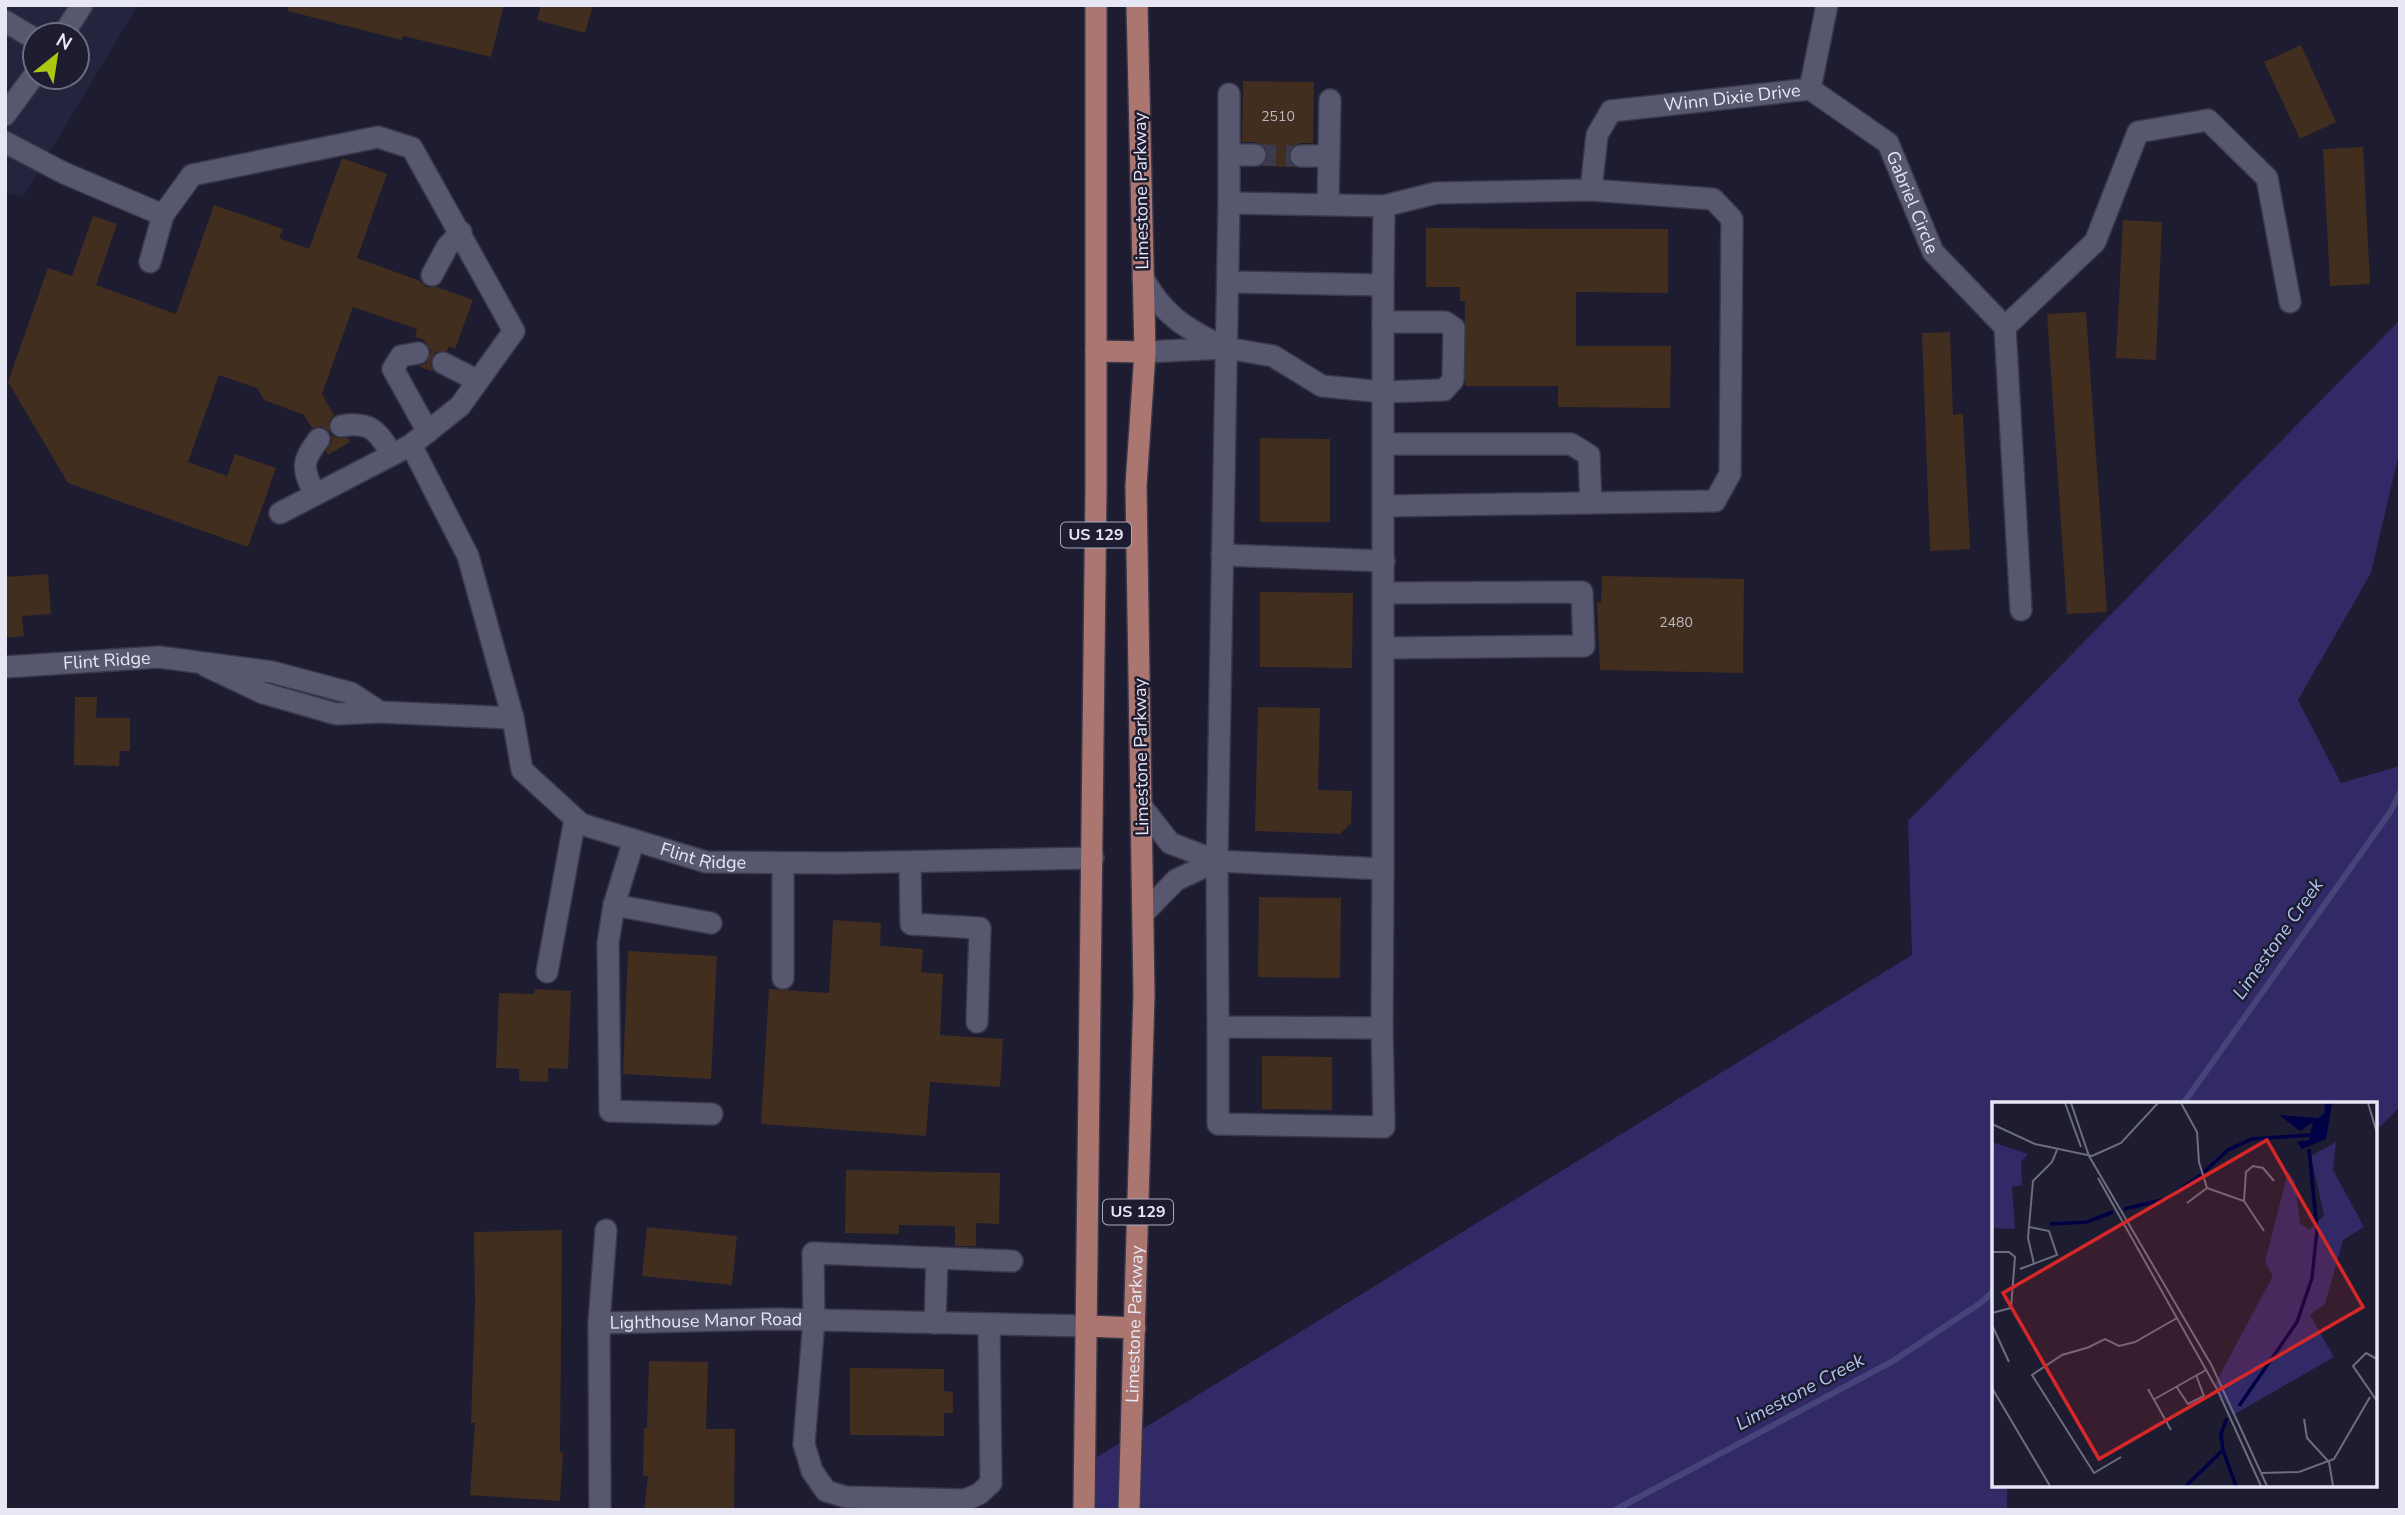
<svg xmlns="http://www.w3.org/2000/svg" width="2405" height="1515" font-family="'Nunito Sans',sans-serif">
<rect width="100%" height="100%" fill="#1d1c31"/>
<path fill="#25243e" fill-rule="evenodd" d="M5 5H138L23 197 5 192ZM35 35H77V77H35Z"/>
<path fill="#312a67" d="M2400 320V449L2371 573 2298 700 2341 783 2400 766V1107L2375 1132V1104H1994V1485H2007V1510H1089V1462L1912 955 1908 821Z"/>
<g fill="none" stroke-linecap="round" stroke-linejoin="round">
<g stroke="#454579" stroke-width="6">
<path d="M2183 1104 2391 811 2400 792"/>
<path d="M1615 1510 1893 1361 1979 1304 1994 1291"/>
</g>
</g>
<g fill="#422e1f">
<path d="M289 5H504L491 57 403 36 402 40 288 11Z"/>
<path d="M541 5H593L585 33 537 20Z"/>
<path d="M2301 45 2336 122 2300 139 2264 62Z"/>
<path d="M1243 81 1314 82 1313 143H1300L1290 149 1288 157 1294 167 1262 166 1268 156 1266 148 1256 142H1242Z"/>
<path d="M2363 147 2370 284 2330 286 2323 149Z"/>
<path d="M342 158 387 174 357 258 420 281 426 287H437L473 300 455 349 449 346 447 351 435 352 430 363 433 372 419 366 427 363 431 351 423 339 415 337 417 329 353 307 322 394 334 415 329 421 330 432 321 426 312 428 304 415 264 400 257 388 219 375 188 462 227 476 235 454 276 468 248 547 68 483 8 382 48 268 72 276 93 216 117 224 96 285 176 314 214 205 283 229 279 238 309 249Z"/>
<path d="M2123 220 2162 222 2156 360 2116 358Z"/>
<path d="M1426 228 1668 229V293L1576 292V346H1671L1670 408 1558 407V386H1465V301H1460V287H1426Z"/>
<path d="M2086 312 2107 612 2067 614 2047 314Z"/>
<path d="M1950 332 1953 415 1963 414 1970 549 1930 551 1922 333Z"/>
<path d="M331 435 336 438H348L350 442 328 455 326 451 332 441Z"/>
<path d="M1260 438 1330 439V522H1260Z"/>
<path d="M48 574 51 614 22 616 24 636 5 638V577Z"/>
<path d="M1602 576 1744 579 1743 673 1600 670 1597 602H1601Z"/>
<path d="M1260 592 1353 593 1352 668 1260 667Z"/>
<path d="M75 697H97L96 718H130V751H120L119 766 74 765Z"/>
<path d="M1258 707 1320 708 1318 790 1352 791 1351 823 1340 834 1255 831Z"/>
<path d="M1259 897 1341 898 1340 978 1258 977Z"/>
<path d="M833 920 881 923 880 946 923 949 921 972 943 974 940 1035 1003 1039 1000 1087 930 1082 926 1136 761 1124 769 989 829 993Z"/>
<path d="M628 951 717 956 711 1079 623 1074Z"/>
<path d="M535 989 571 991 568 1069 548 1068V1082L519 1081V1069L496 1068 499 993 534 994Z"/>
<path d="M1262 1056 1332 1057V1110L1262 1109Z"/>
<path d="M846 1170 1000 1173 999 1224 976 1223V1246H955V1226L899 1225V1234L845 1233Z"/>
<path d="M647 1227 737 1236 732 1285 642 1276Z"/>
<path d="M562 1230 560 1452 563 1453 560 1501 470 1495 475 1423H471L475 1303 474 1232Z"/>
<path d="M649 1361 708 1362 706 1429H735L734 1510H644L648 1476H643L644 1428H647Z"/>
<path d="M850 1368 944 1369V1391L953 1392V1413H944V1436L850 1435Z"/>
</g>
<g fill="none" stroke-linecap="round" stroke-linejoin="round">
<path stroke="#3b3a4e" stroke-width="21" stroke-dasharray="21 10" stroke-linecap="butt" d="M1255 155 1301 156"/>
<g stroke="#393749" stroke-width="24">
<g id="minor">
<path d="M5 21 35 39"/>
<path d="M63 35 82 5"/>
<path id="s1" d="M1810 89 1888 143 1933 252 2005 327 2021 610"/>
<path d="M1810 89 1827 5"/>
<path d="M1229 94V203"/>
<path d="M5 115 35 74"/>
<path d="M5 142 64 173 163 215 192 175 378 137 412 148 514 331 460 406 411 445 468 556 513 718"/>
<path d="M1230 155H1255"/>
<path d="M1301 156H1329"/>
<path id="s2" d="M1591 190 1597 135 1611 111 1810 89"/>
<path d="M1328 204 1330 100"/>
<path d="M150 262 163 215"/>
<path d="M432 275 447 247 461 232"/>
<path d="M1143 278C1163 315 1186 329 1224 347"/>
<path d="M1229 282 1383 285 1384 206"/>
<path d="M2005 327 2095 242 2138 132 2208 120 2267 178 2290 302"/>
<path d="M1145 352 1226 348 1273 356 1322 386 1383 392 1444 390 1453 380 1454 328 1445 322H1383"/>
<path d="M418 353 401 356 393 369 428 432"/>
<path d="M443 363 478 381"/>
<path d="M341 426C371 421 377 431 392 454"/>
<path d="M1384 444H1571L1589 455 1591 503"/>
<path d="M315 494C302 469 301 462 319 439"/>
<path d="M280 513 411 445"/>
<path d="M1222 555 1384 561"/>
<path d="M1384 593 1582 592 1584 646 1384 648"/>
<path id="s3" d="M206 666 263 693 336 714 380 712 513 718 522 770 581 824 706 862 840 863 1093 858"/>
<path id="s4" d="M5 667 159 657 272 672 351 693 380 712"/>
<path d="M1142 807 1170 843 1217 861 1383 869V285"/>
<path d="M634 840 614 905 608 943 610 1111 712 1114"/>
<path d="M910 862 911 924 980 928 977 1022"/>
<path d="M1383 869 1382 1028 1218 1027 1217 861 1229 203 1384 206 1436 193 1591 190 1713 199 1732 219 1730 474 1715 501 1384 506"/>
<path d="M614 905 711 923"/>
<path d="M1143 914 1176 880 1217 861"/>
<path d="M547 972 575 819"/>
<path d="M783 978V863"/>
<path d="M1218 1027V1124L1384 1127 1382 1028"/>
<path id="s5" d="M599 1323 777 1319 1088 1326"/>
<path d="M935 1323 937 1258"/>
<path d="M989 1324 991 1483 979 1494 965 1500 846 1497 826 1491 812 1471 804 1444 814 1320 813 1253 1012 1261"/>
<path d="M600 1510 599 1323 606 1230"/>
</g>
</g>
<g stroke="#393749" stroke-width="24">
<g id="major">
<path d="M1096 351 1145 352"/>
<path d="M1088 1326 1135 1328"/>
<path d="M1084 1510 1096 487V5"/>
<path id="s6" d="M1129 1510 1144 994 1136 486 1145 352 1137 5"/>
</g>
</g>
<use href="#minor" stroke="#57576f" stroke-width="21"/>
<use href="#major" stroke="#ac7670" stroke-width="21"/>
</g>
<g text-anchor="middle" dominant-baseline="central" stroke-width="5" stroke-linejoin="round" paint-order="stroke">
<g font-size="14" fill="#bdb8c0">
<text x="1278" y="116">2510</text>
<text x="1676" y="622">2480</text>
</g>
<g fill="#1d1c31" stroke="#aaa9ba" stroke-width="2">
<rect x="1061" y="522.5" width="70" height="25" rx="5"/>
<rect x="1103" y="1199.5" width="70" height="25" rx="5"/>
</g>
<g font-size="16" font-weight="bold" fill="#e6e6f5">
<text x="1096" y="535">US 129</text>
<text x="1138" y="1212">US 129</text>
</g>
<g font-size="18" fill="#e6e6f5" stroke="#1d1c31">
<text stroke="none"><textPath href="#s2" startOffset="205">Winn Dixie Drive</textPath></text>
<text transform="translate(1141 191) rotate(-91)">Limestone Parkway</text>
<text stroke="none"><textPath href="#s1" startOffset="159">Gabriel Circle</textPath></text>
<text stroke="none"><textPath href="#s4" startOffset="102">Flint Ridge</textPath></text>
<text transform="translate(1141 757) rotate(-91)">Limestone Parkway</text>
<text stroke="none"><textPath href="#s3" startOffset="576">Flint Ridge</textPath></text>
<text stroke="none"><textPath href="#s5" startOffset="107">Lighthouse Manor Road</textPath></text>
<text stroke="none"><textPath href="#s6" startOffset="186">Limestone Parkway</textPath></text>
</g>
<g font-size="19" font-style="italic" fill="#adc5ed" stroke="#1d1c31">
<text transform="translate(2278 939) rotate(-55)">Limestone Creek</text>
<text transform="translate(1800 1392) rotate(-28)">Limestone Creek</text>
</g>
</g>
<g transform="translate(1992 1102)">
<rect width="385" height="385" fill="#1d1c31"/>
<path d="M0 40 36 52 29 60 30 83 20 85 23 127 0 126ZM344 40 341 68 372 125 351 138 333 202 318 213 342 255 241 313 223 282 281 174 273 160 296 70 303 80 308 122 318 128 332 113 319 54Z" fill="#312a67"/>
<path d="M333 1H340L334 37 310 47 305 40 317 38 321 20 308 29 287 13 326 16 332 12Z" fill="#004"/>
<path fill="none" stroke="#004" stroke-width="3.5" d="M212 70 236 48 260 37 318 33M132 107 174 97 209 73M58 122 95 120 121 110M247 304 305 220 320 176 325 128 317 47M235 316 229 332 231 348 244 384M194 384 231 348"/>
<path fill="none" stroke="#6d6d7f" stroke-width="2" d="M73 1 89 45M79 1 97 54 220 264 275 384M189 1 205 30 207 60 215 86M376 1 385 31M0 22 43 42 100 54 129 41 166 1M106 76 226 289 269 384M215 86 252 99 272 129M252 99 254 70 261 64 271 66 282 79M195 101 215 86M0 150H17L23 155 19 206 0 211M42 162 36 136 41 79 60 60 65 48M28 167 65 153 57 129 37 125M0 223 17 260M97 245 113 237 127 244 143 240 185 216M98 245 70 253 40 273 102 371 129 355M385 257 374 251 361 264 385 299M184 284 196 302 212 294 204 273M0 286 58 384M156 287 179 328M161 298 214 268M312 317 315 336 337 360 341 384M269 371 307 370 342 357 378 295"/>
<path fill="#d62828" fill-opacity="0.15" stroke="#d62828" stroke-width="3.5" d="M275 38 371 205 107 357 11 191Z"/>
<rect width="385" height="385" fill="none" stroke="#e6e6f5" stroke-width="3.5"/>
</g>
<rect width="2405" height="1515" fill="none" stroke="#e6e6f5" stroke-width="14"/>
<g transform="translate(56 56) rotate(30)"><circle r="33" fill="#1d1c31" stroke="#6d6d7f" stroke-width="2"/>
<path d="M0-5L12 26L0 18L-12 26Z" fill="#adc60f"/>
<text y="-10" font-size="19" font-weight="bold" text-anchor="middle" fill="#e6e6f5">N</text>
</g>
</svg>
